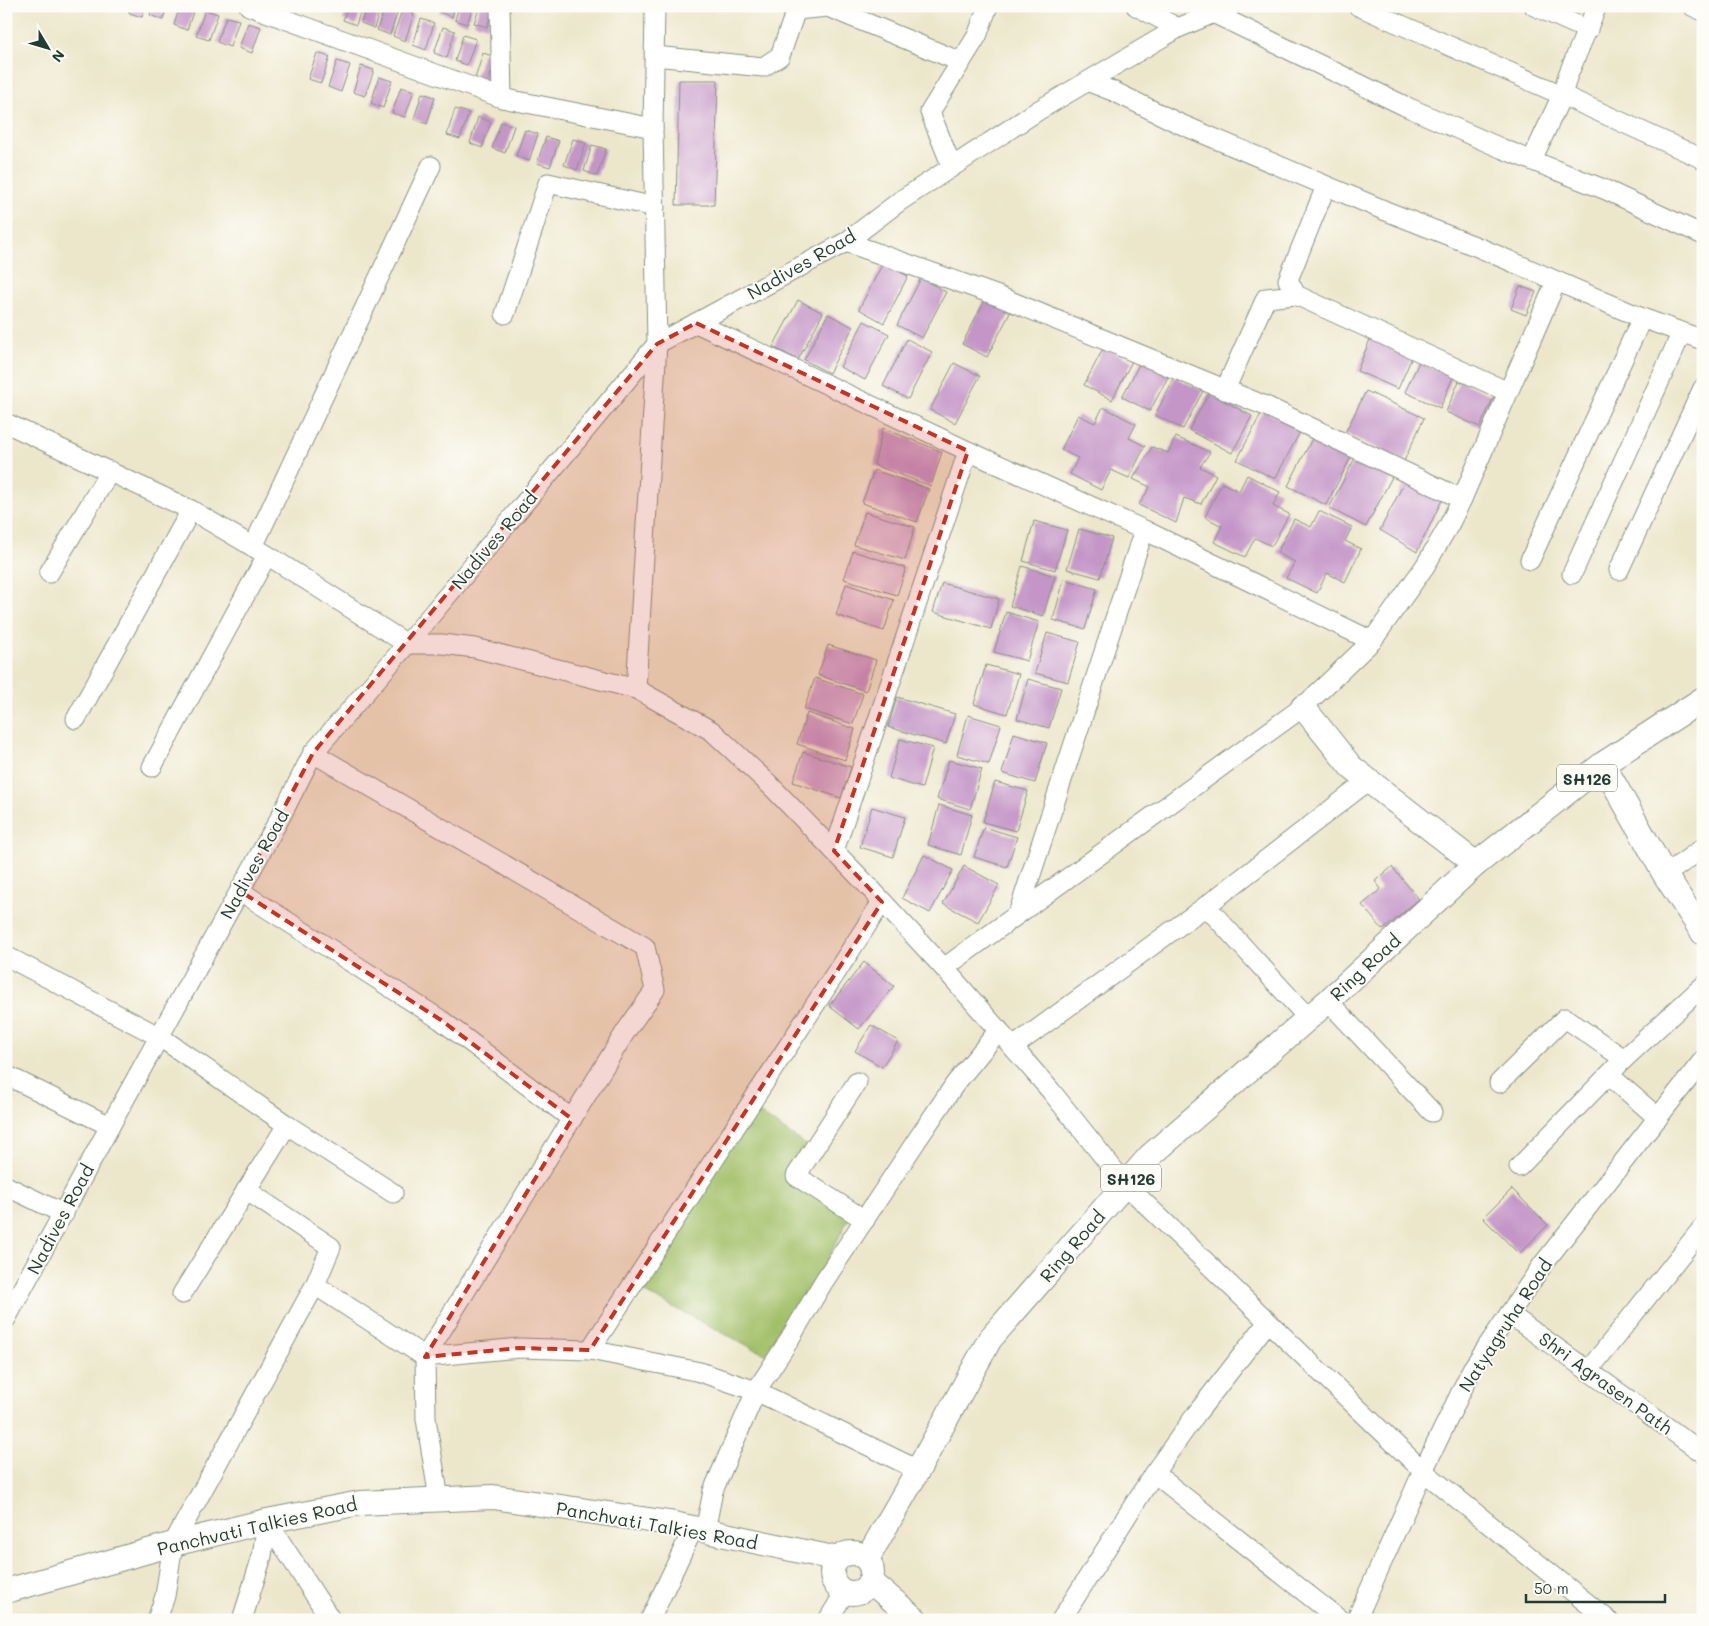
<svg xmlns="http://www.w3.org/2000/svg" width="1709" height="1626" font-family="Mali,sans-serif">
<rect width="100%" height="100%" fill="#fdfcf7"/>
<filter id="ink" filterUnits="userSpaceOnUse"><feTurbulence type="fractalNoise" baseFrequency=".02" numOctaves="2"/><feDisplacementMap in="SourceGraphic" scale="10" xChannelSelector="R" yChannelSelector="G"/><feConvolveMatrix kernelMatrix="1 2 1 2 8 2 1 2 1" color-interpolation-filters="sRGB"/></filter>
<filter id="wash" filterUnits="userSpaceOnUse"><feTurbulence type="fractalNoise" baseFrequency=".0096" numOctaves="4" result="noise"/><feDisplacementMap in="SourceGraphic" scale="20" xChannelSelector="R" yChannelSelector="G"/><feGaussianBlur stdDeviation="1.12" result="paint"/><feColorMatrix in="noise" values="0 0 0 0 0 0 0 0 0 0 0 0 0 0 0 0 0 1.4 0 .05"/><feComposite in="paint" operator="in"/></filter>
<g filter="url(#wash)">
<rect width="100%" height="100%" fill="#ece7cb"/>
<path fill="#a2c068" stroke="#607e4e" d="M749 1106 813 1150 796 1176 852 1212 776 1360 632 1286Z"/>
<g id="blocks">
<g fill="#c496c8">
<path d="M131 6H145L142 17 129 13Z"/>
<path d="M153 6H167L163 20 150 15Z"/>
<path d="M180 6H195L187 30 174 25Z"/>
<path d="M348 6H362L356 25 343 20Z"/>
<path d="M367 6H381L374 28 361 23Z"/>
<path d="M385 6 399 8 390 35 377 30Z"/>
<path d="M441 6H455L452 17 439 12Z"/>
<path d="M459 6H473L467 24 455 20Z"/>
<path d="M480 6H494L487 27 474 23Z"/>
<path d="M205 10 218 14 209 40 196 36Z"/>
<path d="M402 10 414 14 405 41 393 36Z"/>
<path d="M226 17 239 20 230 47 217 42Z"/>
<path d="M421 19 434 23 426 50 413 45Z"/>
<path d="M248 23 261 27 252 53 239 48Z"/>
<path d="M443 27 455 31 447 58 434 53Z"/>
<path d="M463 35 476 39 467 65 455 61Z"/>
<path d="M317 53 330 57 321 83 308 79Z"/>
<path d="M483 53 496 57 488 83 475 79Z"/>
<path d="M337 61 350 65 341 92 328 87Z"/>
<path d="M361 66 374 70 365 96 353 92Z"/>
<path d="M379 77 392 81 383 108 371 103Z"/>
<path d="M679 80H718L714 205H676Z"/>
<path d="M401 87 414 91 405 117 392 113Z"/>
<path d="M422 93 435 97 427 124 414 119Z"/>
<path d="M455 109 469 113 460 139 447 135Z"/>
<path d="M478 117 491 122 482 148 470 143Z"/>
<path d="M501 122 514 126 505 153 492 148Z"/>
<path d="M525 130 538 134 529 161 516 156Z"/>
<path d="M546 137 559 141 550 167 537 163Z"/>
<path d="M573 139 586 143 577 170 564 165Z"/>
<path d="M592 145 606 149 597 176 584 171Z"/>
<path d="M883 263 908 276 884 323 859 309Z"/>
<path d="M921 278 946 292 922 338 897 325Z"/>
<path d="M1520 286 1536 292 1526 315 1511 309Z"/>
<path d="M986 298 1011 311 987 357 962 344Z"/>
<path d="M798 300 823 313 798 360 773 347Z"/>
<path d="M828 314 853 327 829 373 804 360Z"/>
<path d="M864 321 889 334 865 380 840 367Z"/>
<path d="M1371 337 1413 355 1398 389 1357 371Z"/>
<path d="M907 339 932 352 908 399 883 386Z"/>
<path d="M1104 347 1132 361 1112 400 1084 385Z"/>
<path d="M1142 359 1170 373 1150 411 1122 397Z"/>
<path d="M1419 362 1453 377 1440 408 1405 392Z"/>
<path d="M954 363 980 376 955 423 930 410Z"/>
<path d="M1175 377 1203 391 1183 429 1155 415Z"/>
<path d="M1459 381 1494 396 1480 427 1446 412Z"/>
<path d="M1366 391 1424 418 1404 461 1345 433Z"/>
<path d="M1209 393 1252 416 1232 453 1189 430Z"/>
<path d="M1103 407 1136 424 1129 438 1145 446 1129 478 1111 470 1101 490 1070 474 1078 458 1061 450 1078 415 1095 423Z"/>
<path d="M1263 410 1301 430 1275 479 1237 460Z"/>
<path d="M883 428 942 452 931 486 874 465Z"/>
<path d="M1314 435 1352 455 1326 505 1288 486Z"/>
<path d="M1176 437 1210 452 1200 467 1216 475 1201 504 1184 498 1176 523 1139 505 1150 487 1133 479 1152 447 1168 453Z"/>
<path d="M1355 458 1392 477 1366 527 1329 508Z"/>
<path d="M874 470 929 489 917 522 862 503Z"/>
<path d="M1247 475 1280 492 1273 506 1289 514 1272 546 1255 538 1245 557 1214 542 1222 526 1205 517 1222 483 1239 491Z"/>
<path d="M1405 481 1442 500 1417 552 1380 530Z"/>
<path d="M1319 511 1352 527 1345 541 1361 549 1345 582 1327 573 1317 593 1286 578 1295 562 1277 553 1294 519 1311 527Z"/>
<path d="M865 512 915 527 905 560 854 545Z"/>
<path d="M1034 521 1067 530 1055 570 1023 561Z"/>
<path d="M1079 529 1112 538 1100 578 1067 569Z"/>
<path d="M853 551 906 568 897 595 844 579Z"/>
<path d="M1022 566 1055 576 1043 616 1010 606Z"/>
<path d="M1064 579 1097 589 1085 629 1053 620Z"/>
<path d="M942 583 999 599 991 629 933 612Z"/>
<path d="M846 584 894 600 884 631 836 615Z"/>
<path d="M1006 612 1039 622 1027 661 994 652Z"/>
<path d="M1047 633 1080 642 1068 682 1035 673Z"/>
<path d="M828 645 876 660 866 691 818 675Z"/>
<path d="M986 665 1019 674 1007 714 974 704Z"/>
<path d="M815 678 863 694 853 724 804 709Z"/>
<path d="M1028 679 1061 688 1049 728 1017 719Z"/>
<path d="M897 697 955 714 946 744 888 727Z"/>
<path d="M807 713 855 729 845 760 797 744Z"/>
<path d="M968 715 1001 725 989 764 957 755Z"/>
<path d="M1014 733 1047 743 1035 783 1002 773Z"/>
<path d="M900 739 933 748 922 788 889 778Z"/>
<path d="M803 752 851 767 841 798 793 782Z"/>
<path d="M949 760 982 769 970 809 937 799Z"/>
<path d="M995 782 1028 791 1016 831 983 822Z"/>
<path d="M939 805 972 815 961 855 928 845Z"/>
<path d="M872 807 905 817 893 857 860 847Z"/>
<path d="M984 827 1017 837 1007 867 974 857Z"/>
<path d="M924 855 953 870 930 913 902 898Z"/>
<path d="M964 866 999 885 978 922 943 904Z"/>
<path d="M1392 867 1419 899 1383 930 1362 905 1381 889 1375 881Z"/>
<path d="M864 962 894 986 859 1029 829 1006Z"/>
<path d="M871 1025 898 1041 882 1067 855 1051Z"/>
<path d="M1512 1189 1548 1225 1519 1254 1483 1218Z"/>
</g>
</g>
</g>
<g filter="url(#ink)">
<use href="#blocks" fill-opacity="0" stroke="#869280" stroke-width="1"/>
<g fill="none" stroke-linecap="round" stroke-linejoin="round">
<g stroke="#869280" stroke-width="21">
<g id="minor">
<path d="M249 6 502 98 653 128"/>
<path d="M500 6 502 98"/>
<path d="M1136 6 1178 28"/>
<path d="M1358 6 1562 95 1703 159"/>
<path d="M1534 6 1588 30"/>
<path d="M1692 6 1703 11"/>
<path d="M1215 14 1405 106 1503 149 1606 190 1703 235"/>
<path d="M655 56 763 67 780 56 796 10 828 7 961 62"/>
<path d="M1089 82 1115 92 1178 123 1386 211 1480 248 1642 318 1703 340"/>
<path d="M1532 160 1562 95 1568 75 1597 6"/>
<path d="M952 167 930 112 977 36 988 6"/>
<path d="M1326 186 1288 280 1296 295 1508 392"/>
<path d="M846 242 998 296 1268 407 1462 499"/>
<path d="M505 314 548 183 655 207"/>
<path d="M696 323 968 451 1144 530 1372 641"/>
<path d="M1225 390 1266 298 1296 295"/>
<path d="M6 423 191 510 267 555 407 644H442L475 648 636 689 712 731 770 785 868 886 944 968 1051 1091 1126 1185 1423 1471 1608 1620"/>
<path d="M253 547 431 166"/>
<path d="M1530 560 1642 318"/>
<path d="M1619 570 1703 388"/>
<path d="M49 573 110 471"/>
<path d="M1572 574 1682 332"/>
<path d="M636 689 657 344 653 128 655 6"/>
<path d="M76 719 191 510"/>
<path d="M313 753 645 947 655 990 626 1031 425 1357 426 1419 439 1499"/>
<path d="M152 767 267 555"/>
<path d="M834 851 968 451"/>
<path d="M1665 875 1703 848"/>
<path d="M240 891 441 1020 572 1119"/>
<path d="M1206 906 1308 1018"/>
<path d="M1018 914 1144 530"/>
<path d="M6 956 160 1037 287 1125 393 1193"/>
<path d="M944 968 1303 707 1372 641 1425 566 1449 525 1462 499 1556 282"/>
<path d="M1328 1001 1432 1112"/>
<path d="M1013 1047 1206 906 1368 781"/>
<path d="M6 1075 110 1126"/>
<path d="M1609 1075 1658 1118"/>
<path d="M857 1082 796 1176 865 1220"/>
<path d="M1499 1083 1565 1018 1624 1059"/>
<path d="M1519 1167 1624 1059 1703 986"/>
<path d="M6 1186 64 1214"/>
<path d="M315 1285 425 1357 519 1348 590 1350 700 1372 756 1391 918 1470"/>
<path d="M182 1294 287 1125"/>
<path d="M1509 1314 1703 1453"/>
<path d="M6 1319 110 1126 281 816 313 753 407 644 657 344 846 242 900 201 1039 110 1178 28 1231 6"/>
<path d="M590 1350 882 902"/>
<path d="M1588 1371 1703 1227"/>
<path d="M1154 1473 1340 1620"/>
<path d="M267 1521 331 1620"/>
<path d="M705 1531 713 1491 756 1391 786 1345 824 1281 919 1137 955 1084 999 1030"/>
<path d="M157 1620 165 1596 173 1544 315 1285 331 1247 246 1190"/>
<path d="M242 1620 262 1556 267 1521"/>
<path d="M650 1620 693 1529"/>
<path d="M828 1620 845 1592"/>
<path d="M1061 1620 1154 1473 1197 1413 1268 1322"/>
<path d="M1356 1620 1423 1471 1472 1369 1543 1264 1703 1060"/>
</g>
</g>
<g stroke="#869280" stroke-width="26">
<g id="major">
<path d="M1303 707 1351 767 1476 864"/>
<path d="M1603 764 1665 875 1703 933"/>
<circle cx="852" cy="1573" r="20"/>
<path d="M867 1559 918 1470 990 1339 1150 1156 1328 1001 1476 864 1603 764 1703 699"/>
<path d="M870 1581 916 1620"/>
<path d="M6 1591 173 1544 267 1521 360 1503 493 1497 669 1523 838 1559"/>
</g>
</g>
<use href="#minor" stroke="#fff" stroke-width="19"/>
<use href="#major" stroke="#fff" stroke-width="24"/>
</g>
</g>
<path fill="#c8321e" fill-opacity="0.2" stroke="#c8321e" stroke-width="4" stroke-dasharray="10 6" stroke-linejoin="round" d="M696 323 968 451 834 851 882 902 590 1350 519 1348 425 1357 572 1119 441 1020 240 891 313 753 657 344Z"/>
<g text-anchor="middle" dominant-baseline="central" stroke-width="4" stroke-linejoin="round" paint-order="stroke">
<g fill="#fdfcf7" stroke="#62766e" stroke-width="1">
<rect x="1557" y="764.5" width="60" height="27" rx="4"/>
<rect x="1101" y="1164.5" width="60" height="27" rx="4"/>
</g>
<g font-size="16" font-weight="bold" fill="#1f3d34">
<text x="1587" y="778">SH126</text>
<text x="1131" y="1178">SH126</text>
</g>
<g font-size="18" fill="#1f3d34" stroke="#fdfcf7">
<text transform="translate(801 264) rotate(-30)">Nadives Road</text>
<text transform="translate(494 540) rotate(-50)">Nadives Road</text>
<text transform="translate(254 864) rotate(-61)">Nadives Road</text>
<text transform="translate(1365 967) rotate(-43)">Ring Road</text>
<text transform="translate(60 1219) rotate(-62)">Nadives Road</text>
<text transform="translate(1072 1246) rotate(-49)">Ring Road</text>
<text transform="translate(1505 1325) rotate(-57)">Natyagruha Road</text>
<text transform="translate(1606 1383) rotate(36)">Shri Agrasen Path</text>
<text transform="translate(657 1525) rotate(10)">Panchvati Talkies Road</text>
<text transform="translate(257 1526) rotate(-13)">Panchvati Talkies Road</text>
</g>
</g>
<rect width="1709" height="1626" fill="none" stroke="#fdfcf7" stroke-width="25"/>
<g transform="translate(48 48) rotate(128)" stroke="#fdfcf7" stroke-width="4" paint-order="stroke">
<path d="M0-4L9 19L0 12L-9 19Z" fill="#1f3d34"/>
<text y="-8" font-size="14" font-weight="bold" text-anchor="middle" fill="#1f3d34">N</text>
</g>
<path d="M1526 1594v8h139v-8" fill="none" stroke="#1f3d34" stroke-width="2.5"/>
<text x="1534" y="1594" font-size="15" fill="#1f3d34" stroke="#fdfcf7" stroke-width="4" paint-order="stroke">50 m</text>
</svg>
